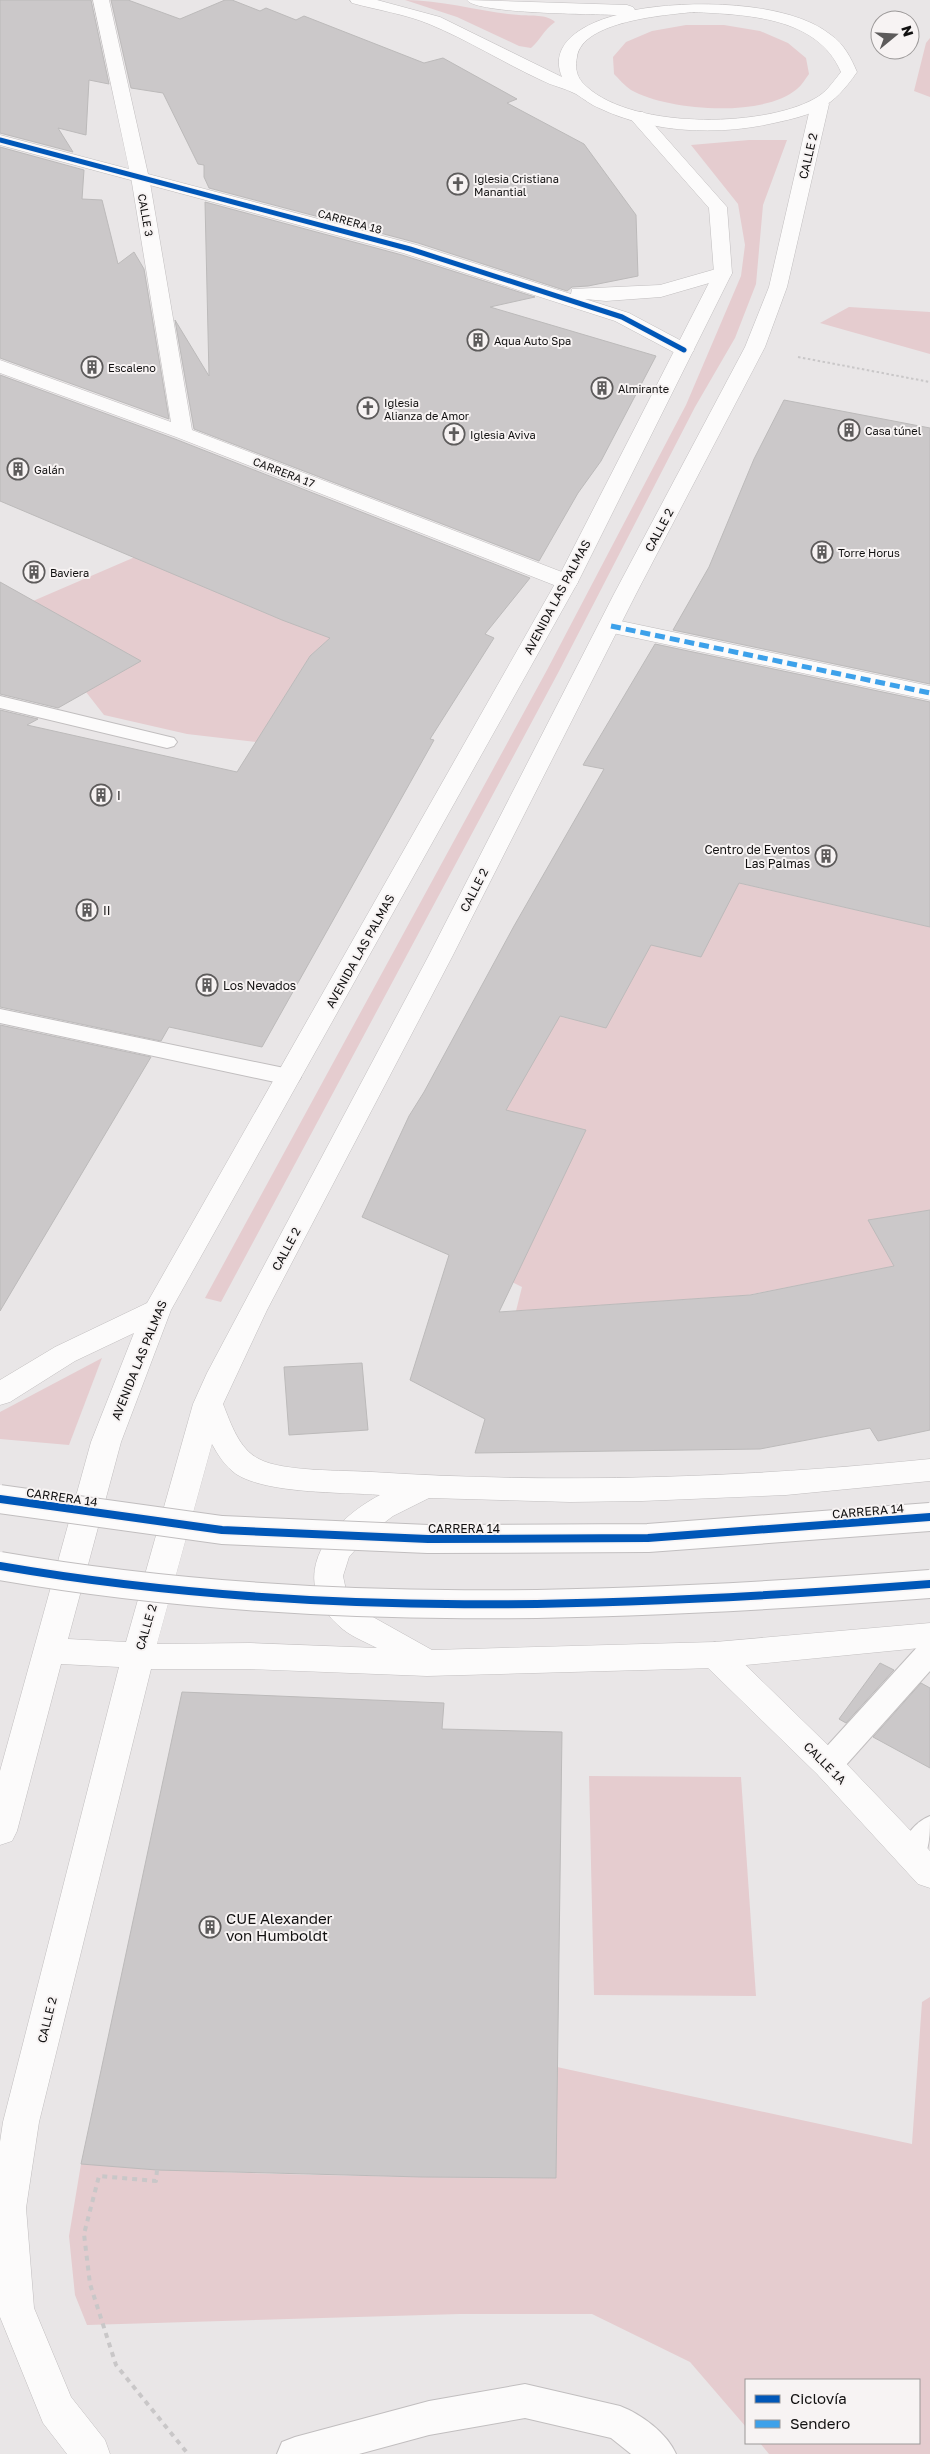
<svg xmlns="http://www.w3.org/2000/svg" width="930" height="2454" font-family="'Golos Text',sans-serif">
<rect width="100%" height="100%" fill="#e9e6e7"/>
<g fill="#e5cccf">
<path d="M405 0C443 0 481 12 519 15 531 16 547 14 555 22 543 31 541 39 531 48L519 46 457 17Z"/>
<path d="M686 25H724L760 31 788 43 806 58 809 74C805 79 802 85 797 89 763 118 668 111 631 90 625 86 619 79 614 74L613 57 626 42 652 31Z"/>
<path d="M930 38V97L914 91 926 43Z"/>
<path d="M749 140H787L763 205 756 284 735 338 695 407 558 673 221 1302 205 1298 547 670 686 405 741 276 745 245 738 204 691 145Z"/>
<path d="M849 307 930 312V354L820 323Z"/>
<path d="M135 557 272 616 330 638 310 656 256 742 187 734 104 715 86 692 140 661 33 601Z"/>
<path d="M738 883 930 927V1210L869 1220 894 1266 748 1295 516 1311 522 1287 512 1282 506 1110 558 1016 606 1027 650 945Z"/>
<path d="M102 1358 69 1445 0 1439V1412Z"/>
<path d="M589 1776 741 1777 756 1996 594 1995Z"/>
<path d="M930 1997V2454H769L760 2443H919V2380H746V2427L690 2362 592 2314H460L87 2325 75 2295 69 2236 81 2164C239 2176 398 2177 556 2178L557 2067 912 2144 922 2002Z"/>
</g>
<g fill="#cbc8c9" stroke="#bcbaba">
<path d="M0 0H91L109 84 89 80 86 135 58 128 73 152 0 133Z"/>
<path d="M111 0H128L180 19 225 0H232L260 11 266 8 296 20 304 16 424 63 443 58 517 99 507 103 584 144 636 215 638 276 588 286 572 287 567 291 418 243 209 188 204 177V165L198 164 163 93 131 88Z"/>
<path d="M0 147 84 170 82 199 102 200 118 264 134 252 144 269 169 419 0 358Z"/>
<path d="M205 202 402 255 535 297 490 307 656 356 601 461 578 493 539 561 194 429 175 320 209 376Z"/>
<path d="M0 375 175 439 530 578 485 634 494 638 430 739 434 740 262 1047 169 1027 161 1041 0 1007V710L38 719 27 725 237 772 310 656 330 638 282 620 0 501Z"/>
<path d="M784 400 930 428V684L673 630 709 567 754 459Z"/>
<path d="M0 582 141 661 58 708 0 694Z"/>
<path d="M655 644 930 702V927L739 883 701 957 651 945 606 1028 560 1016 506 1110 586 1130 499 1312 750 1295 894 1266 868 1220 930 1210V1430L878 1441 870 1428 760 1449 475 1453 485 1419 410 1380 449 1255 362 1217 409 1116 424 1092 514 926 604 769 583 765Z"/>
<path d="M0 1025 151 1057 0 1311Z"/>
<path d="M362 1363 368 1430 289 1435 284 1367Z"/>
<path d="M880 1663 894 1670 846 1723 839 1719Z"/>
<path d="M921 1683 930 1688V1768L873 1737Z"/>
<path d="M182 1692 444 1703 442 1729 562 1732 556 2178 422 2177 157 2170 81 2164Z"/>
</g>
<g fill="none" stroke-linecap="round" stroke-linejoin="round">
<g stroke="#c1bebf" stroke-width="2">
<g id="service">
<path d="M0 696 174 738 177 742 174 746 167 748 0 708Z"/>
<path d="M0 1009 289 1069 297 1071 301 1077 297 1083 289 1085 0 1023Z"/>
<path d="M930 1641V1671L838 1774 828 1777 818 1774 813 1765 818 1756 920 1644Z"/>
<path d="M930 1816C930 1838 930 1874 901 1862L897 1853C904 1838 914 1822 930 1816Z"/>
<path d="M525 2384 620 2406C641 2414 667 2433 676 2454H631L611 2438 525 2418 429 2435 359 2454H277L282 2442 295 2437 429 2401Z"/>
</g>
</g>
<g stroke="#c1bebf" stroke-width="1">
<path id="pedestrian" d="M611 619 930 686V700L603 631 600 626 603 621Z"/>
</g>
<g stroke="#c1bebf" stroke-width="1">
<g id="minor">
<path d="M140 172 146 173 149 177 192 430 575 577 578 582 575 587 567 588 559 587 176 437 0 373V360L171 422 131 177 134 173Z"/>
<path d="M715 1642 726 1646 839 1756 930 1851V1888L918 1884 817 1774 704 1664 699 1655 704 1646Z"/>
</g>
</g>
<g stroke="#c1bebf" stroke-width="1">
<path id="tertiary" d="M93 0H109L148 174 417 245 571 294 572 289 660 285 723 267 730 269 732 273 730 277 661 297 606 301 585 299 629 313 691 346 694 350 691 354H677L615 321 403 253 0 145V135L129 169Z"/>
</g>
<g stroke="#c1bebf" stroke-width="1">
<path id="secondary" d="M820 99 826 100 829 104 787 287 765 347 636 594 452 957 267 1310 223 1404C231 1424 239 1449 259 1459 283 1472 344 1470 372 1472 559 1484 744 1478 930 1459V1481L786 1495 642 1501 570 1502 429 1498 393 1516 368 1535 349 1557 343 1576 347 1595 364 1612 432 1650 715 1642 930 1623V1647L715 1668 427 1676 250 1669H151L39 2122 26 2208 34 2308 71 2397 105 2440 110 2454H67L43 2423 0 2317V2142L3 2122 119 1667 61 1664 17 1831 12 1841 0 1845V1771L91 1442 134 1333 75 1361 10 1402 0 1405V1380L55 1347 147 1303 556 582 714 273 709 208 628 116 631 112H643L727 207 732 273 578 582 171 1310 121 1442 68 1639 126 1642 193 1404 207 1373 428 957 614 594 745 347 769 287 811 104 814 100ZM212 1444C218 1455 225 1466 236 1474 267 1494 342 1492 380 1495 330 1521 285 1576 338 1625 349 1636 364 1641 377 1648L250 1643 157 1644Z"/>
</g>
<g stroke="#c1bebf" stroke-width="1">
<path id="primary" d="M350 0H377L440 17 562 77C547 41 589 22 617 15 595 14 476 14 467 0L627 5 633 7 635 10C687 0 788 0 831 35 844 44 851 58 857 72 832 108 816 114 774 123 718 136 651 133 599 108 591 105 584 99 576 94 565 88 552 86 541 80 504 63 468 40 429 24 405 14 377 10 352 3ZM694 12C746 15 817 16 841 72 833 82 826 93 814 99 762 128 625 130 582 82 576 75 575 66 577 57 582 21 665 15 694 12Z"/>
</g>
<path stroke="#c9c7c8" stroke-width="2" stroke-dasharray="2.5 2.5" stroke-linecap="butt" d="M798 357 930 382"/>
<path stroke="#c9c7c8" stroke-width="4" stroke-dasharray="5 5" stroke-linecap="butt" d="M157 2170 156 2181 99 2176 84 2234 90 2284 116 2365 188 2454"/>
<use href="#service" fill="#fcfbfb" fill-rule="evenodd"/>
<use href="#pedestrian" fill="#fcfbfb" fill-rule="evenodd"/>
<use href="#minor" fill="#fcfbfb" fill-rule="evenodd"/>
<use href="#tertiary" fill="#fcfbfb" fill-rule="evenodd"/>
<use href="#secondary" fill="#fcfbfb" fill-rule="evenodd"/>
<use href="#primary" fill="#fcfbfb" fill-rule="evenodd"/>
<g stroke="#c1bebf" stroke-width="30" stroke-linecap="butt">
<g id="secondary-bridge">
<path d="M0 1499 222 1530 428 1539 648 1538 930 1517"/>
<path d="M0 1566C311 1620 617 1608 930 1584"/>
</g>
</g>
<use href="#secondary-bridge" stroke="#fcfbfb" stroke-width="28"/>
<path stroke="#3da1ea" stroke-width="5" stroke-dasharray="10 5" stroke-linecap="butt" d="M611 626 930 693"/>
<g stroke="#f7f3f3" stroke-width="7">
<path id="cycleway-far1" d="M0 140 410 249 622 317 684 350"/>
</g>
<g stroke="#f7f3f3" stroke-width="11">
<g id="cycleway">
<path d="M0 1499 222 1530 428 1539 648 1538 930 1517"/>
<path d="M0 1566C311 1620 617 1608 930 1584"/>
</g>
</g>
<use href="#cycleway-far1" stroke="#0057b8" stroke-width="5"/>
<use href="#cycleway" stroke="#0057b8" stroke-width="8"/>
</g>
<defs>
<g id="church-ring" transform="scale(1.125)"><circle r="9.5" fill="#f7f3f3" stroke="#5d5b5b" stroke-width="1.5"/><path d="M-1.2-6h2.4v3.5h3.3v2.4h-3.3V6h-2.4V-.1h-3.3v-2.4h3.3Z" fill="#5d5b5b"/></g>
<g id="building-ring" transform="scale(1.125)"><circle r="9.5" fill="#f7f3f3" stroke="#5d5b5b" stroke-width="1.5"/><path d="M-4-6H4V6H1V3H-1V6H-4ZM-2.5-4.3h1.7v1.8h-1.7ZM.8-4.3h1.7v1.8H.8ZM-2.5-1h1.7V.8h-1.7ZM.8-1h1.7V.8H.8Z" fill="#5d5b5b"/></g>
</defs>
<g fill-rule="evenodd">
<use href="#church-ring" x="458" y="184"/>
<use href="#building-ring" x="478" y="340"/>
<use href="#building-ring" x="92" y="367"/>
<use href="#building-ring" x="602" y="388"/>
<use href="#church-ring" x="368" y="408"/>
<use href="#building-ring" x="849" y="430"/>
<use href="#church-ring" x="454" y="434"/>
<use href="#building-ring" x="18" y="469"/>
<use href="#building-ring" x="822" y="552"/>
<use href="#building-ring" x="34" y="572"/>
<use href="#building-ring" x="101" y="795"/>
<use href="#building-ring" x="826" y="856"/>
<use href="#building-ring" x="87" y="910"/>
<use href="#building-ring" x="207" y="985"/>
<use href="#building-ring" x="210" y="1927"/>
</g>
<g text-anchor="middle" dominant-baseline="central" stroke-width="4" stroke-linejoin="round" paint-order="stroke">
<g font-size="11" fill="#111010" stroke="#f7f3f3" text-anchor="start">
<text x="474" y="178">Iglesia Cristiana<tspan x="474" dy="13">Manantial</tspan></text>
<text x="494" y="340">Aqua Auto Spa</text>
<text x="108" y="367">Escaleno</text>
<text x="618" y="388">Almirante</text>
<text x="384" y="402">Iglesia<tspan x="384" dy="13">Alianza de Amor</tspan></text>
<text x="865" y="430">Casa túnel</text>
<text x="470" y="434">Iglesia Aviva</text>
<text x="34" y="469">Galán</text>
<text x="838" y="552">Torre Horus</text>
<text x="50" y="572">Baviera</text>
</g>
<g font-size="11" fill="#111010" stroke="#f7f3f3">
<text transform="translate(146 215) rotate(80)">CALLE 3</text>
<text transform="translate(350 221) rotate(15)">CARRERA 18</text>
<text transform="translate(284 472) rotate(21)">CARRERA 17</text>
</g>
<g font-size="12" fill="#111010" stroke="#f7f3f3">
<text transform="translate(808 156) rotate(-77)">CALLE 2</text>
<text transform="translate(659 530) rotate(-62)">CALLE 2</text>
<text transform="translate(557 597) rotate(-62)">AVENIDA LAS PALMAS</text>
<text transform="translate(474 890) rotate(-63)">CALLE 2</text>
<text transform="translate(360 951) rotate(-61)">AVENIDA LAS PALMAS</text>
<text transform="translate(286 1249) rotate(-62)">CALLE 2</text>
<text transform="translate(139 1360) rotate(-68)">AVENIDA LAS PALMAS</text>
<text transform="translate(62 1497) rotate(8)">CARRERA 14</text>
<text transform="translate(868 1511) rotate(-5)">CARRERA 14</text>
<text x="464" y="1528">CARRERA 14</text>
<text transform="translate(146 1627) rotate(-74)">CALLE 2</text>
<text transform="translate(825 1763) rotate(45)">CALLE 1A</text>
<text transform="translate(47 2020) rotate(-76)">CALLE 2</text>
</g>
<g font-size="12" fill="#111010" stroke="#f7f3f3" text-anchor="start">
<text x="117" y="795">I</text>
<text x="810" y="849" text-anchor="end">Centro de Eventos<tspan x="810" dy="14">Las Palmas</tspan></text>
<text x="103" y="910">II</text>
<text x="223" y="985">Los Nevados</text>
</g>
<g font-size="15" fill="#111010" stroke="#f7f3f3" text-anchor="start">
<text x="226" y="1918">CUE Alexander<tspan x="226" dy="17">von Humboldt</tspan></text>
</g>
</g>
<rect x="745" y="2379" width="175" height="65" fill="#f7f3f3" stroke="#9b9898"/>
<rect x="755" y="2395" width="25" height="8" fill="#0057b8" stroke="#9b9898"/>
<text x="790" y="2404" font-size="15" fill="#111010">Ciclovía</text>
<rect x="755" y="2420" width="25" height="8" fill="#3da1ea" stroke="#9b9898"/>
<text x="790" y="2429" font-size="15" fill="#111010">Sendero</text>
<g transform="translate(895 35) rotate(72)"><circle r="24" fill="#f7f3f3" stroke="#9b9898"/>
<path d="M0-4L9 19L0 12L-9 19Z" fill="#5d5b5b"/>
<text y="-8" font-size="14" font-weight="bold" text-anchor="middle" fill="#111010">N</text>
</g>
</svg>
